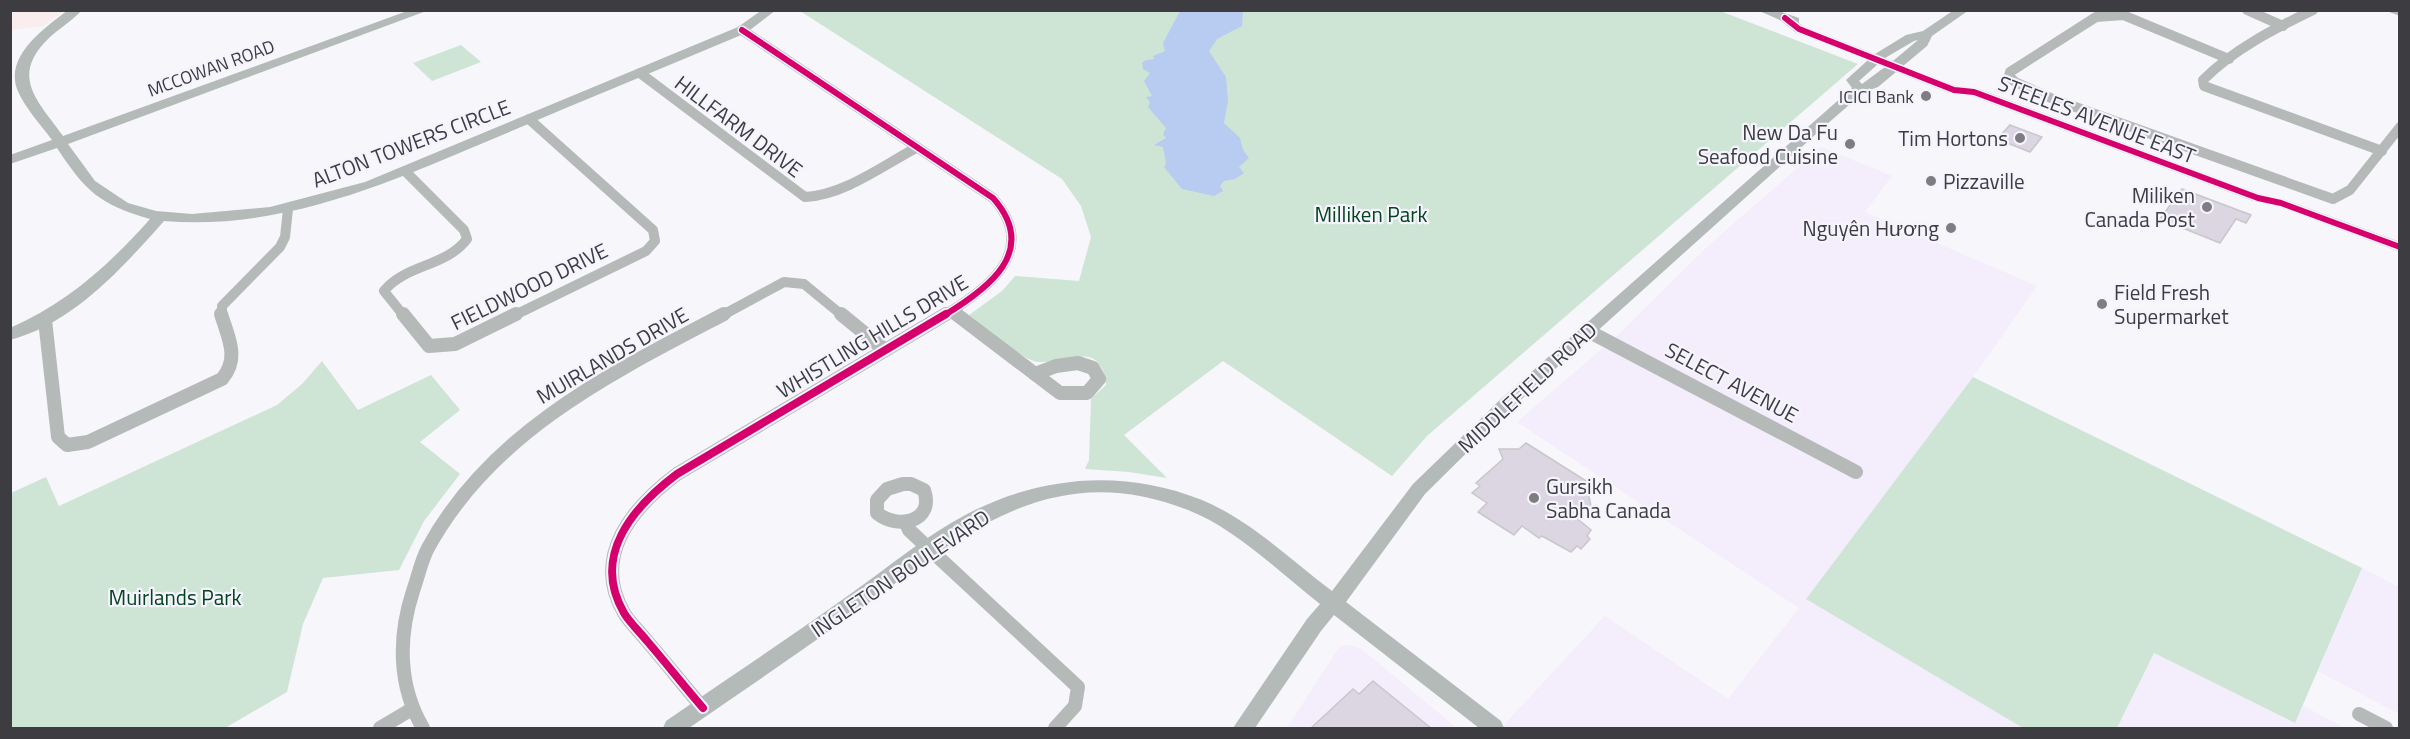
<svg xmlns="http://www.w3.org/2000/svg" width="2410" height="739" font-family="'Titillium Web',sans-serif">
<rect width="100%" height="100%" fill="#f6f6fb"/>
<g fill="#f4edfb">
<path d="M1821 147 1892 176 1865 212 2037 286 1973 377 1806 599 2023 728H1501L1605 616 1728 699 1799 608 1517 422 1617 336 1708 246Z"/>
<path d="M2362 568 2399 587V714L2318 671Z"/>
<path d="M1349 645 1361 649 1457 728H1287L1340 646Z"/>
<path d="M2154 653 2294 723 2303 706 2345 728H2117Z"/>
</g>
<path fill="#f9eded" d="M10 11 11 10 64 11 43 26 11 30Z"/>
<g fill="#cee5d6">
<path d="M800 11H1720L1858 64 1427 436 1392 476 1223 361 1124 435 1167 478 1129 472 1085 469 1089 460 1091 399 1106 385C1101 338 1067 364 1038 362 1022 360 982 326 969 315L1002 291 1015 276 1079 281 1091 237 1081 206 1062 179Z"/>
<path d="M461 45 481 62 432 81 413 63Z"/>
<path d="M322 361 358 410 431 375 460 410 420 442 460 474 424 521 399 570 323 578 303 624 287 692 225 728H11V493L46 477 59 506 277 405 302 384Z"/>
<path d="M1973 377 2362 568 2295 723 2154 653 2117 728H2023L1806 599Z"/>
</g>
<path fill="#b8cbf1" d="M1180 11H1243L1242 26 1217 39 1209 51 1226 77 1228 101 1224 123 1240 138 1243 150 1249 158 1239 167 1244 173 1235 179 1224 181 1220 186 1223 191 1214 196 1182 189 1164 167 1166 163 1163 147 1154 145 1166 138 1163 134 1166 128 1148 107 1150 102 1146 97 1152 96 1144 81 1150 73 1143 69 1142 63 1146 60 1154 59 1153 56 1165 51 1163 43Z"/>
<g fill="#dcd6e3" stroke="#c8c7cb" stroke-width="1.5">
<path d="M2010 125 2042 137 2030 152 1997 139Z"/>
<path d="M2182 189 2251 215 2246 223 2236 219 2220 243 2160 219Z"/>
<path d="M1526 443 1594 486 1588 492 1591 506 1574 516 1591 530 1587 536 1590 539 1581 549 1577 546 1571 552 1542 536 1539 538 1522 526 1514 535 1478 512 1487 503 1472 493 1480 486 1476 483 1503 459 1499 449H1519Z"/>
<path d="M1373 681 1432 729H1310L1353 689 1359 694Z"/>
</g>
<g fill="none" stroke-linecap="round" stroke-linejoin="round">
<g stroke="#b5bab9" stroke-width="10">
<path d="M2247 10 2283 26"/>
<path d="M2313 10C2274 29 2234 49 2203 80L2204 86 2382 151"/>
<path d="M742 30 993 198C1040 251 988 289 943 316"/>
<path d="M2229 59 2123 15 2096 17 2010 72 2009 76 2015 82 2053 99 2333 199 2350 190 2400 127"/>
<path d="M640 73 805 197C844 195 882 166 916 148"/>
<path d="M952 311 958 316"/>
<path d="M222 316V306L280 247 285 237 288 209"/>
<path d="M404 316 384 291C406 264 446 267 467 239L464 230 405 171"/>
<path d="M513 316 646 251 655 241 653 230 529 119"/>
<path d="M721 316 784 282 804 284 843 316"/>
</g>
<g stroke="#b5bab9" stroke-width="14">
<path d="M403 314 429 346 455 344 516 314"/>
<path d="M841 314 885 350"/>
<path d="M956 314 1035 374"/>
<path d="M45 320 58 437 67 445 88 442 222 379C240 358 228 337 221 314"/>
<path d="M1588 331 1856 472"/>
<path d="M1078 363 1093 368 1099 379 1087 393H1060L1035 374 1056 366Z"/>
<path d="M903 484H911L924 490C935 522 898 530 877 513V500L887 489Z"/>
<path d="M906 523 909 530 1078 687 1075 706 1055 728"/>
<path d="M703 708C684 686 666 663 647 641 640 632 630 623 624 613 591 556 633 507 677 474L946 314"/>
<path d="M2359 714 2386 728"/>
<path d="M380 728 412 709"/>
<path d="M423 728C398 686 398 637 413 591 418 577 421 561 428 548 491 432 611 373 724 314"/>
</g>
<g fill="#b3bab8" fill-rule="evenodd">
<path d="M68 10H82C72 21 60 28 50 37 9 76 37 100 63 136L410 10H429L68 144 95 181 128 203 156 211 192 214 270 207 365 182 738 27 762 10H776L746 33C667 66 587 99 507 133 397 179 287 231 164 221 122 268 74 323 10 340V328C67 303 109 265 150 219 99 204 86 192 57 148L10 164V155L52 140C41 125 24 107 17 89 5 55 45 28 68 10Z"/>
<path d="M1757 10H1776L1799 18V23L1803 26 1875 54 1906 35 1923 31 1954 10H1969L1932 36 1927 46 1903 66 1956 86 1979 89 2262 195 2286 200 2400 242V252L2277 206 2253 201 1972 96 1949 93 1896 72 1878 87 1864 92 1826 125 1513 407 1425 494 1346 602 1501 721 1504 728H1479L1334 615 1321 631 1255 728H1233L1307 619 1320 604C1280 573 1235 528 1188 510 1053 457 967 532 864 606 806 648 747 688 689 728H663L666 721C727 679 789 638 849 595 889 567 926 535 969 513 1043 475 1125 469 1202 500 1250 520 1291 560 1332 591L1413 484 1501 399 1852 88 1846 80 1868 60 1795 32 1780 20ZM1918 40 1893 61 1885 58 1914 41ZM1878 64 1885 67 1862 84 1859 81Z"/>
<path d="M2384 10H2400V16Z"/>
</g>
<g stroke="#f5f4fd" stroke-width="9">
<g id="cycleway-far1">
<path d="M1785 18 1799 29 1954 90 1974 92 2258 198 2281 203 2400 247"/>
<path d="M742 30 993 198C1040 251 988 289 943 316"/>
</g>
</g>
<g stroke="#f5f4fd" stroke-width="12">
<path id="cycleway" d="M703 708C684 686 666 663 647 641 640 632 630 623 624 613 591 556 633 507 677 474L946 314"/>
</g>
<use href="#cycleway-far1" stroke="#d6006c" stroke-width="6"/>
<use href="#cycleway" stroke="#d6006c" stroke-width="8"/>
</g>
<g fill="#7e7d81" stroke="#f5f4fd" stroke-width="2">
<circle cx="1926" cy="96" r="6"/>
<circle cx="2020" cy="138" r="6"/>
<circle cx="1850" cy="144" r="6"/>
<circle cx="1931" cy="181" r="6"/>
<circle cx="2207" cy="207" r="6"/>
<circle cx="1951" cy="228" r="6"/>
<circle cx="2102" cy="304" r="6"/>
<circle cx="1534" cy="498" r="6"/>
</g>
<g text-anchor="middle" dominant-baseline="central" stroke-width="4.5" stroke-linejoin="round" paint-order="stroke">
<g font-size="18" fill="#3d3c40" stroke="#f5f4fd">
<text transform="translate(211 68) rotate(-20)">MCCOWAN ROAD</text>
</g>
<g font-size="18" fill="#3d3c40" stroke="#f5f4fd" text-anchor="end">
<text x="1914" y="96">ICICI Bank</text>
</g>
<g font-size="21" fill="#3d3c40" stroke="#f5f4fd">
<text transform="translate(2097 119) rotate(21)">STEELES AVENUE EAST</text>
<text transform="translate(739 126) rotate(37)">HILLFARM DRIVE</text>
<text transform="translate(411 143) rotate(-21)">ALTON TOWERS CIRCLE</text>
<text transform="translate(529 286) rotate(-26)">FIELDWOOD DRIVE</text>
<text transform="translate(872 336) rotate(-31)">WHISTLING HILLS DRIVE</text>
<text transform="translate(612 355) rotate(-30)">MUIRLANDS DRIVE</text>
<text transform="translate(1732 382) rotate(28)">SELECT AVENUE</text>
<text transform="translate(1527 387) rotate(-43)">MIDDLEFIELD ROAD</text>
<text transform="translate(900 573) rotate(-34)">INGLETON BOULEVARD</text>
</g>
<g font-size="21" fill="#3d3c40" stroke="#f5f4fd" text-anchor="end">
<text x="1838" y="132">New Da Fu<tspan x="1838" dy="24">Seafood Cuisine</tspan></text>
<text x="2008" y="138">Tim Hortons</text>
<text x="1943" y="181" text-anchor="start">Pizzaville</text>
<text x="2195" y="195">Miliken<tspan x="2195" dy="24">Canada Post</tspan></text>
<text x="1939" y="228">Nguyên Hương</text>
<text x="2114" y="292" text-anchor="start">Field Fresh<tspan x="2114" dy="24">Supermarket</tspan></text>
<text x="1546" y="486" text-anchor="start">Gursikh<tspan x="1546" dy="24">Sabha Canada</tspan></text>
</g>
<g font-size="21" fill="#03441e" stroke="#f5f4fd">
<text x="1371" y="214">Milliken Park</text>
<text x="175" y="597">Muirlands Park</text>
</g>
</g>
<rect width="2410" height="739" fill="none" stroke="#3d3c40" stroke-width="24"/>
</svg>
